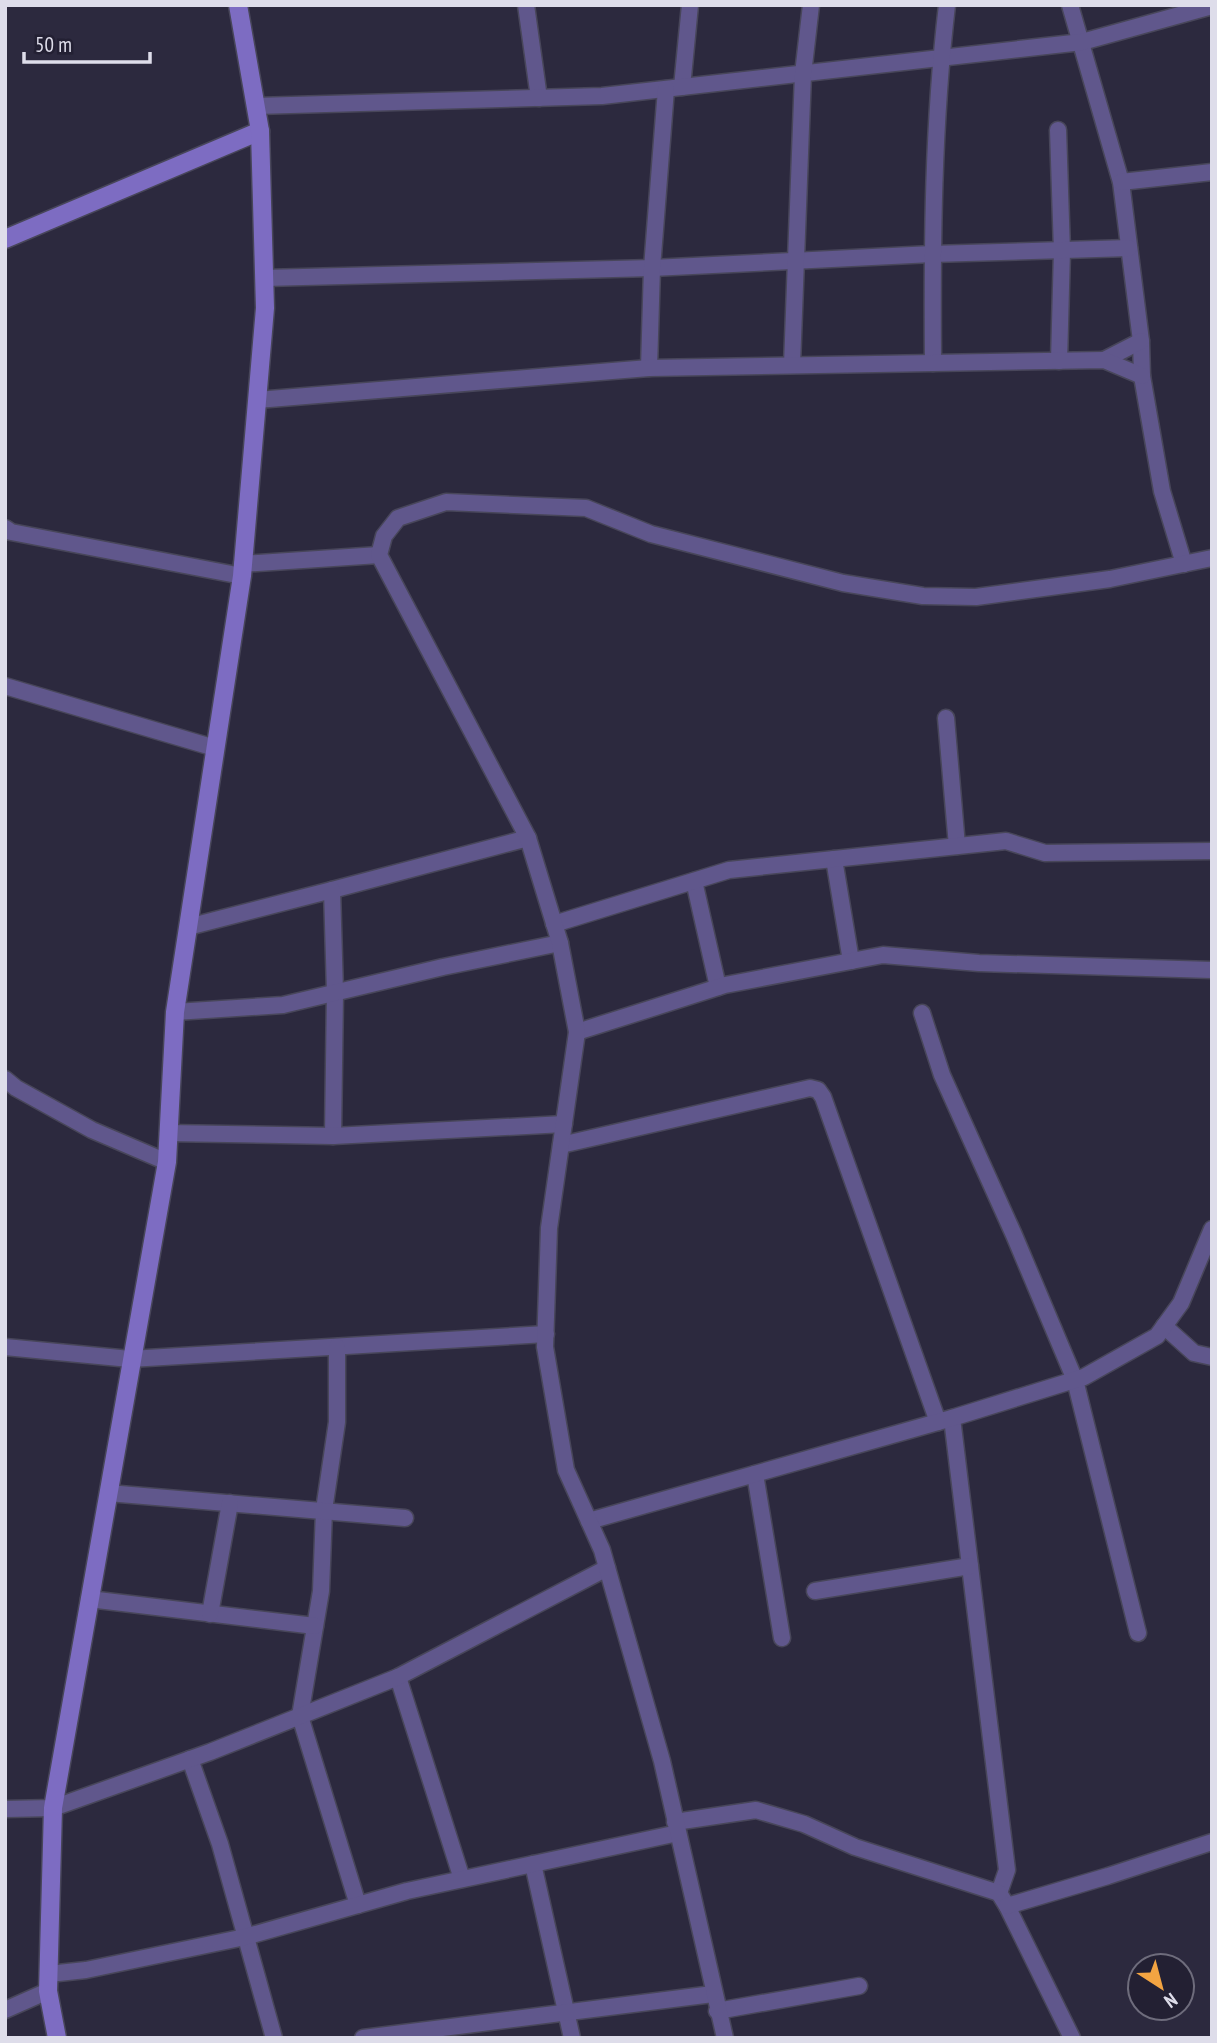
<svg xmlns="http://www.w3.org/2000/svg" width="1217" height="2043" font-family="'PT Sans Narrow',sans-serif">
<rect width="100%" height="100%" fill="#2c293e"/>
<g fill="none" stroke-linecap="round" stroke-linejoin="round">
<g stroke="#48465a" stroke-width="19">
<g id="street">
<path d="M526 5 539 98"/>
<path d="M1070 5 1121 182 1141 341 1142 376 1162 491 1184 564"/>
<path d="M682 87 690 5"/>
<path d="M256 106 602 96 1082 42 1212 6"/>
<path d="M1058 130 1062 251 1059 361"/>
<path d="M1121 182 1212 172"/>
<path d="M264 278 652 268 932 254 1129 248"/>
<path d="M1104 360 1141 341"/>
<path d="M933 363C932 244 933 124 947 5"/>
<path d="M792 365 803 74 811 5"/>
<path d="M649 368 652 268 666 89"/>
<path d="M257 400 649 368 1104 360 1142 376"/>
<path d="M5 528 11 532 242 576"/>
<path d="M242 564 379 555"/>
<path d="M5 686 215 748"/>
<path d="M946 718 957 846"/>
<path d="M834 859 851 961"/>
<path d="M694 881 718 987"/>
<path d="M332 890 528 838"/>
<path d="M554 924 729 870 1006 841 1045 853 1212 851"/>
<path d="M188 927 332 890 335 992 333 1136"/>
<path d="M175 1012 283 1005 443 967 560 943"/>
<path d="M922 1013 942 1075 1014 1235 1075 1380 1138 1633"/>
<path d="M577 1032 725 985 883 955 979 963 1212 970"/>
<path d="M5 1079 16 1088 92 1130 167 1162"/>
<path d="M168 1133 333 1136 564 1124"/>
<path d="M561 1145 810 1088 818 1090 823 1097 938 1422"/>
<path d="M1164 1326 1194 1353 1212 1357"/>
<path d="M5 1347 130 1359 546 1334"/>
<path d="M337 1347V1422L324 1510 321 1591 300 1716 358 1905"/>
<path d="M952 1418 1007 1870 999 1893 1007 1906 1072 2038"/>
<path d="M755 1474 782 1638"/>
<path d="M108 1493 405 1518"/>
<path d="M589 1521 952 1418 1084 1377 1157 1336 1181 1303 1212 1229"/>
<path d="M815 1591 970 1566"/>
<path d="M89 1599 315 1626"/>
<path d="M210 1614 230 1503"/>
<path d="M398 1677 462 1879"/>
<path d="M190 1759 220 1844 274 2038"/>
<path d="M5 1809 53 1808 210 1752 398 1677 607 1568"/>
<path d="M675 1822 756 1810 804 1824 855 1847 999 1893"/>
<path d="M533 1864 572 2038"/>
<path d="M1007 1906 1108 1876 1212 1842"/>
<path d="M49 1974 86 1970 245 1937 407 1891 678 1833"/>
<path d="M5 2010 48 1991"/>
<path d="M717 2011 859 1986"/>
<path d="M363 2038 713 1994"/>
<path d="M725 2038 662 1761 602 1550 566 1470 545 1347 549 1228 577 1032 560 943 528 838 379 555 384 536 398 518 446 502 586 508 651 534 843 583 923 596 976 597 1110 579 1212 558"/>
</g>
</g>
<g stroke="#48465a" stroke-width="21">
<g id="secondary">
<path d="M5 239 260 131"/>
<path d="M57 2038 48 1991 53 1808 167 1162 175 1012 242 576 265 308 260 131 238 5"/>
</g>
</g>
<use href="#street" stroke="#60578c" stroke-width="16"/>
<use href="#secondary" stroke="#7d6cc2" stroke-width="18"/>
</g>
<rect width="1217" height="2043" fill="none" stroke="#deddea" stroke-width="14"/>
<g transform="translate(1161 1987) rotate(144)"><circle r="33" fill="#232033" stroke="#6e6c7c" stroke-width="2"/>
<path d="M0-5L12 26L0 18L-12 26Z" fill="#f3a442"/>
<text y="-10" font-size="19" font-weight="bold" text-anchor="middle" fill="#deddea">N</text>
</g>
<path d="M24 52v10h126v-10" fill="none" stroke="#deddea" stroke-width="3.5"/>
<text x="35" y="52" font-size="21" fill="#deddea" stroke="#232033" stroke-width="5" paint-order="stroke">50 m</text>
</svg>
